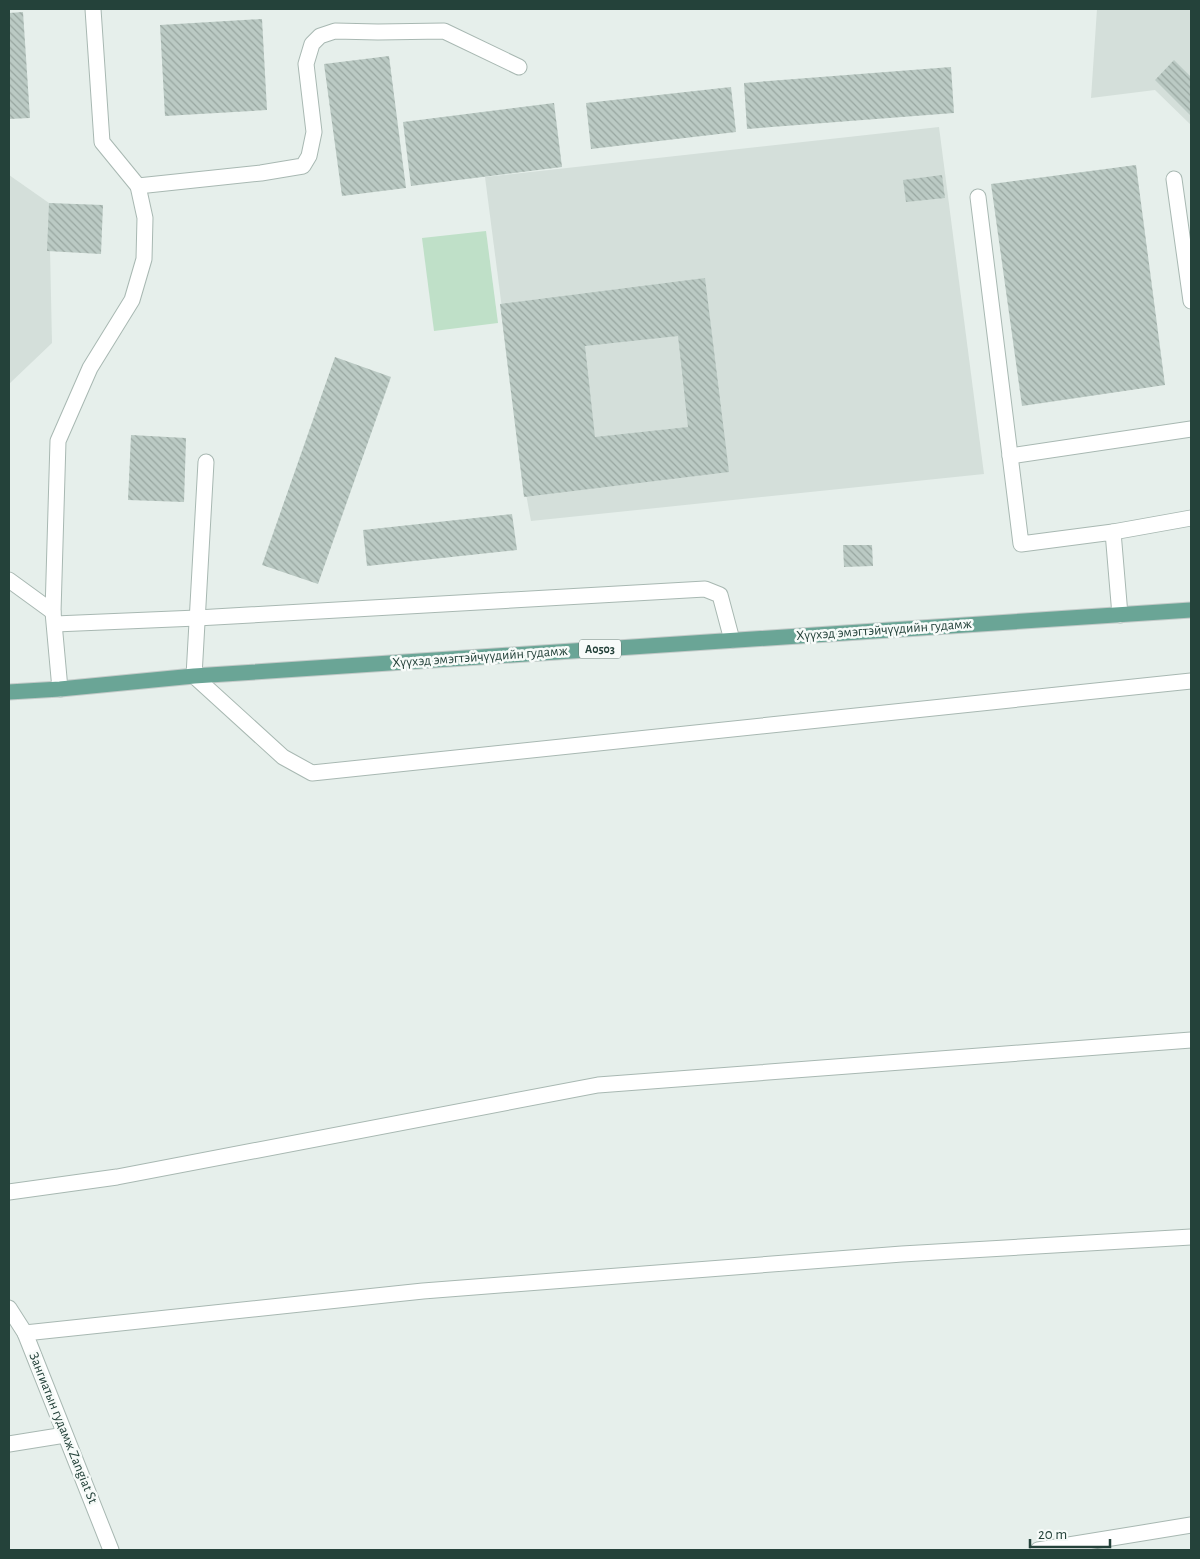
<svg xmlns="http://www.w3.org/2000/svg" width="1200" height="1559" font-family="'Alegreya Sans',sans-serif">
<defs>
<pattern id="building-back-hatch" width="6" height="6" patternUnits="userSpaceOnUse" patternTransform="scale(1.25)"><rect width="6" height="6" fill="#bbcac4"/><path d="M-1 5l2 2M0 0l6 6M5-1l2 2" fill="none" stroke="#98a6a0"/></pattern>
</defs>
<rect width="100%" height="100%" fill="#e6efeb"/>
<g fill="#d4dfda">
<path d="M1097 9H1191V125L1155 90 1091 98Z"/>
<path d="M939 127 984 474 531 521 526 494 485 177Z"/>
<path d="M9 175 49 203 52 343 9 384Z"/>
</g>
<path fill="#bfe0c8" d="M486 231 498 323 434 331 422 238Z"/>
<g fill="url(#building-back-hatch)" fill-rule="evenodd">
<path d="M23 12 30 118 9 119V13Z"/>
<path d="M262 19 267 110 165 116 160 25Z"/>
<path d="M389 56 406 188 342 196 324 64Z"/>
<path d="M1174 60 1191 77V116L1155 80Z"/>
<path d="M951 67 954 113 747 129 744 83Z"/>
<path d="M731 87 736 132 591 149 586 103Z"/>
<path d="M554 103 562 167 411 186 403 122Z"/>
<path d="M1136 165 1165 385 1022 406 991 184Z"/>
<path d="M942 175 945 198 906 202 903 180Z"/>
<path d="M49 203 103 205 101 254 47 251Z"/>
<path d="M705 278 729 472 524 497 500 304ZM678 336 688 427 595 437 585 346Z"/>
<path d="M335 357 391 377 318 584 262 565Z"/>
<path d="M131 435 186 438 184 502 128 500Z"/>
<path d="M512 514 517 550 367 566 363 530Z"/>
<path d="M843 545H872L873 566 844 567Z"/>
</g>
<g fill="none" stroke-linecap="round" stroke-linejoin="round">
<g stroke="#a8b8b2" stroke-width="17">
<g id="minor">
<path d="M1174 179 1191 301"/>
<path d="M138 186 261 173 303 166 309 156 314 132 306 64 312 44 320 36 335 31 378 32 444 31 519 67"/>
<path d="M978 197 1021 544 1113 532 1120 615"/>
<path d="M1010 456 1191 429"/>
<path d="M206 462 194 676 283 757 312 773 1191 681"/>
<path d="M1113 532 1191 518"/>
<path d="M9 580 53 612"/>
<path d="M55 624 197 618 705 589 720 595 732 640"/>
<path d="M60 689 53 612 58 441 90 368 132 300 144 259 145 218 138 186 102 142 93 9"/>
<path d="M9 1192 117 1177 598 1085 1191 1040"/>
<path d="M9 1308 25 1333 111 1550"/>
<path d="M25 1333 423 1291 902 1254 1191 1237"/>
<path d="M9 1444 65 1435"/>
<path d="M1038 1550 1191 1525"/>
</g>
</g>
<g stroke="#c2cac8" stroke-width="17">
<path id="major" d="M9 692 60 689 194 676 1191 610"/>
</g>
<use href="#minor" stroke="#fff" stroke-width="15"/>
<use href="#major" stroke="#6aa596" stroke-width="15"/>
</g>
<g text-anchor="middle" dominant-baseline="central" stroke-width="5" stroke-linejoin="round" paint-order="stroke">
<rect fill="#f7fbf9" stroke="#637a73" stroke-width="1" x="579" y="639.5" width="42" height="19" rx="4"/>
<g font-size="12" font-weight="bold" fill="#24423a">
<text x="600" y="649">A0503</text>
</g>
<g font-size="14" fill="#24423a" stroke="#f7fbf9">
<text transform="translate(884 630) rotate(-4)">Хүүхэд эмэгтэйчүүдийн гудамж</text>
<text transform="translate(480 657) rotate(-4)">Хүүхэд эмэгтэйчүүдийн гудамж</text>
<text transform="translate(63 1428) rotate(68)">Зангиатын гудамж Zangiat St</text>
</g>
</g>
<rect width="1200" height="1559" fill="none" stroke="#24423a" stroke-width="20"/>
<path d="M1030 1539v8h80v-8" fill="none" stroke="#24423a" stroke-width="2.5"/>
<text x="1038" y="1539" font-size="15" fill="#24423a" stroke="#f7fbf9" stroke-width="4" paint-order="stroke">20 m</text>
</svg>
